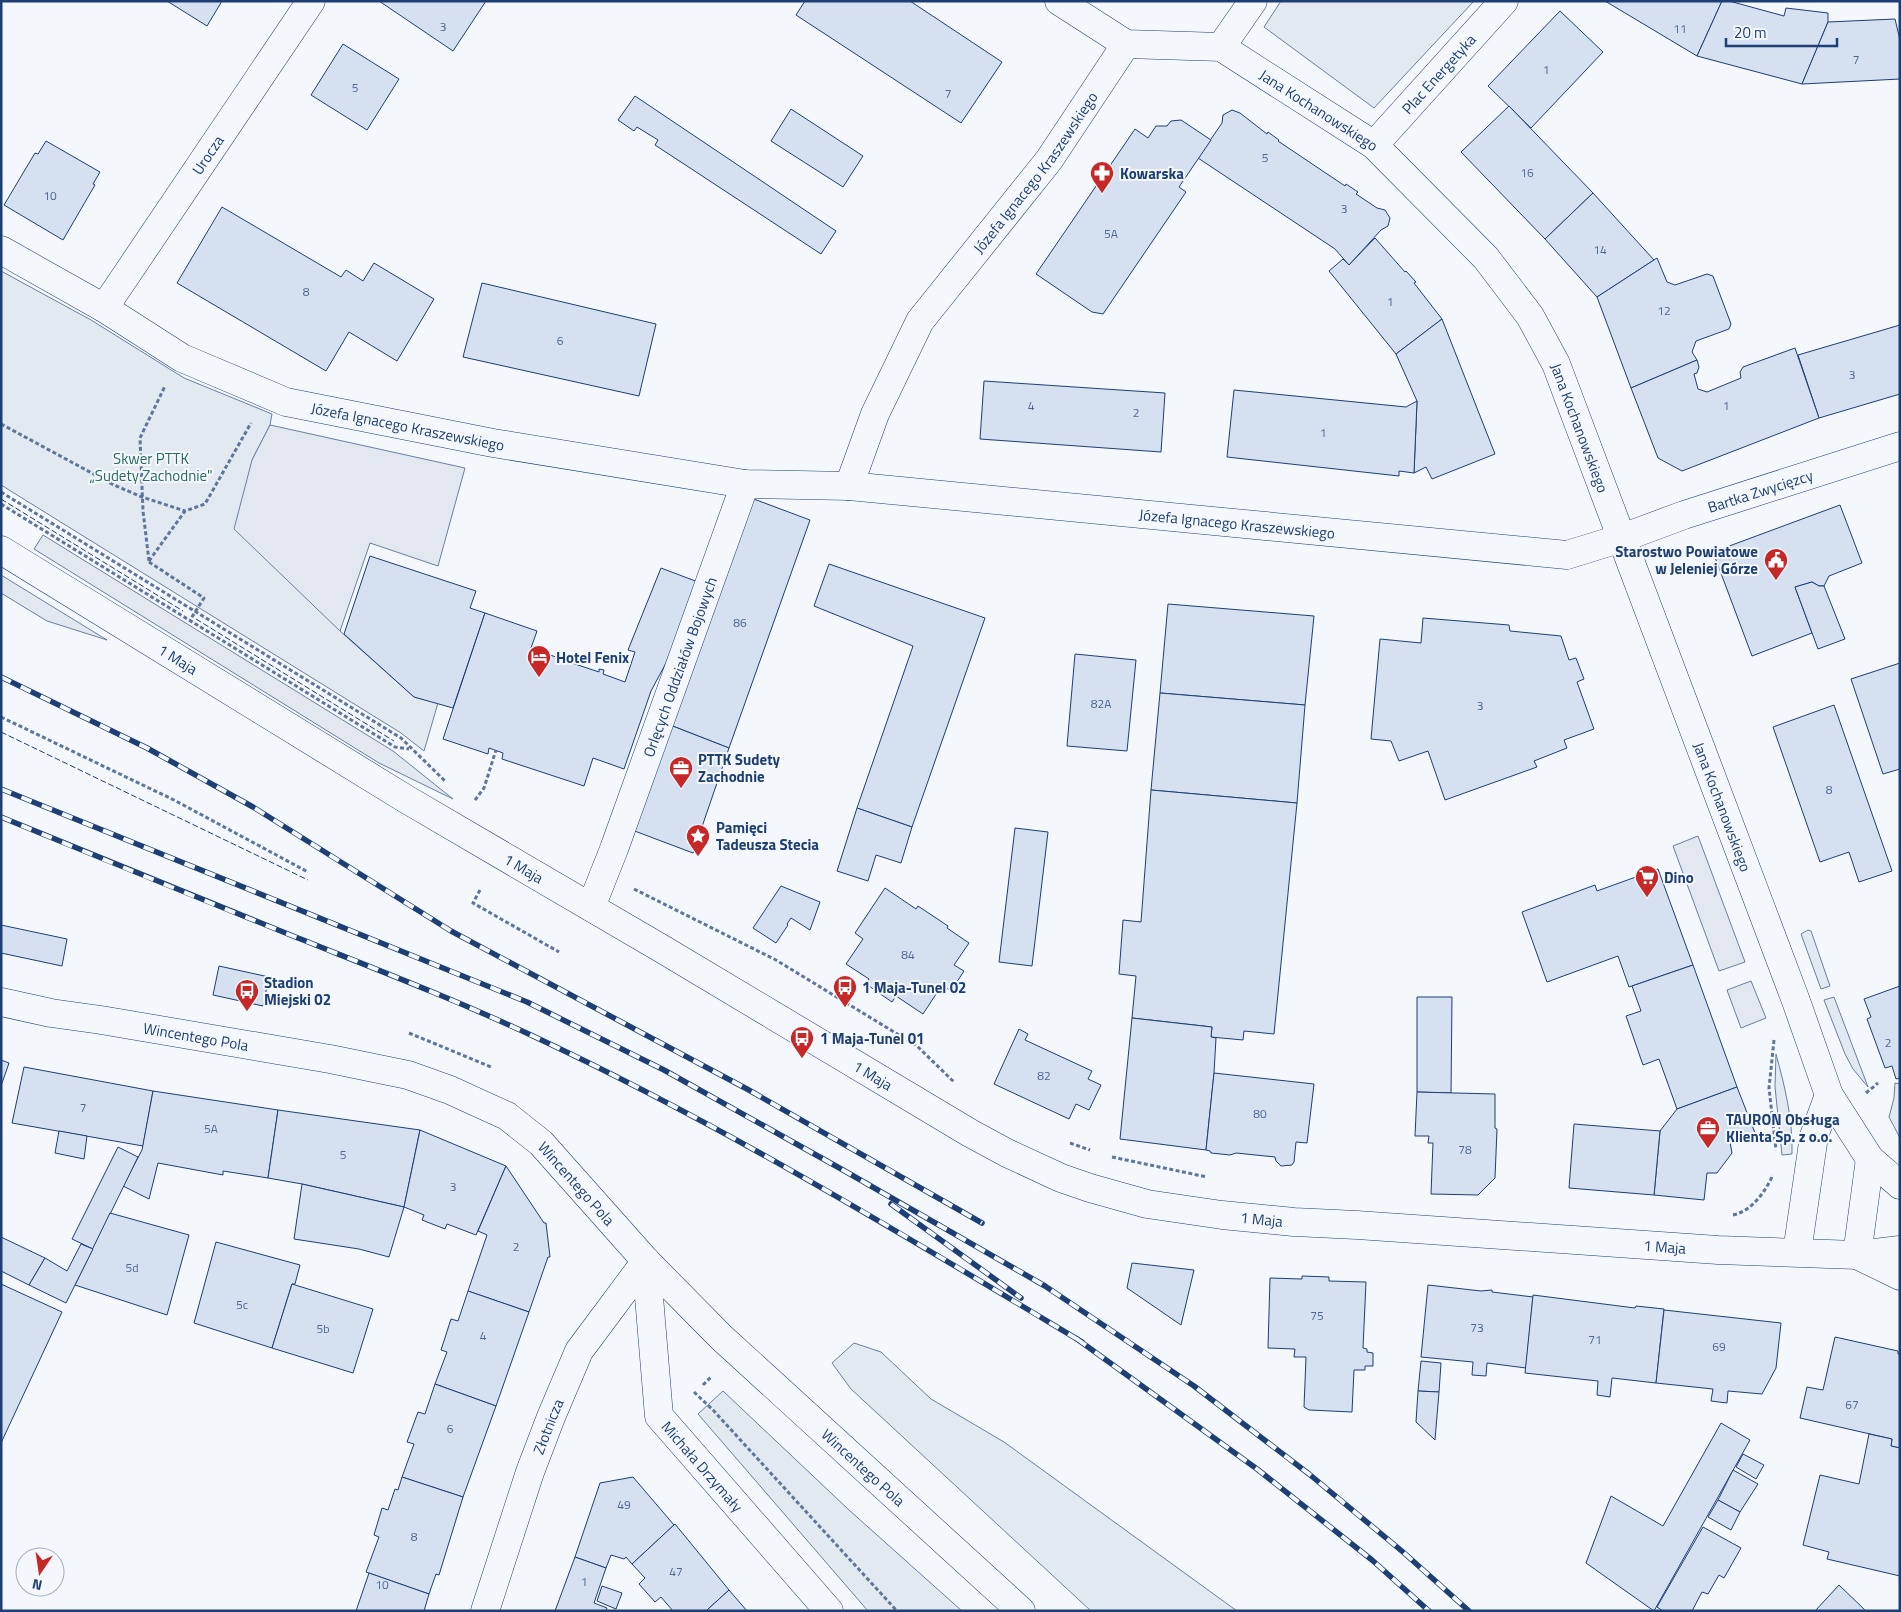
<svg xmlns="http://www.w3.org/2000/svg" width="1901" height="1612" font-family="'Titillium Web',sans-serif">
<rect width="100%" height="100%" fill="#f4f7fb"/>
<g fill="#e3e9f0" stroke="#687fa3">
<path d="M1281 1H1474L1374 108 1264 27Z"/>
<path d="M1 271 91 320 184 378 272 414 270 425 252 460 340 631 414 697 438 703 424 751 401 733 1 485Z"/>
<path d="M1808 930 1811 931 1830 986 1821 989 1801 934Z"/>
<path d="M1834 997 1868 1087 1853 1069 1845 1054 1824 1000Z"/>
<path d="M1776 1054C1785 1087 1793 1120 1792 1154L1782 1155 1775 1087Z"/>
<path d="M1895 1083 1900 1084V1138L1889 1117 1894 1098Z"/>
<path d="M854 1343 881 1352 931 1399 1004 1442 1237 1611H1091L851 1389 832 1363Z"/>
<path d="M723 1391 849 1510 962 1611H868L698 1414Z"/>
</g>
<g fill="#e3e8f0" stroke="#687fa3">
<path d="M270 425 465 468 438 566 370 543 340 631 234 529 252 460Z"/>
<path d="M43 535 393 751 453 799 379 763 34 549Z"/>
<path d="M1 575 107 640 47 621 1 593Z"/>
<path d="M1698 836 1745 962 1719 971 1673 846Z"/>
<path d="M1751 981 1766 1018 1741 1028 1727 990Z"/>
</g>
<g fill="#d5e0f0" stroke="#1d3f73">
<path d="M167 1H222L207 26Z"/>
<path d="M379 1H486L453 51Z"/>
<path d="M805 1H910L1002 62 961 123 796 15Z"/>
<path d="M1605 1H1722L1697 56Z"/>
<path d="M1722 1H1729L1784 16 1786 8 1828 13V22L1802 84 1697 56Z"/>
<path d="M1560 11 1603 52 1531 128 1488 86Z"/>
<path d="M1895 19 1900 40V79L1802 84 1828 22Z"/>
<path d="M343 44 399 79 367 130 311 95Z"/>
<path d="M635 96 836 231 821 254 655 145 658 140 637 127 634 131 618 120Z"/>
<path d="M1509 106 1593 193 1545 239 1461 152Z"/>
<path d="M791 109 863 156 843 187 771 141Z"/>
<path d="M1232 110 1240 113 1267 134 1268 132 1279 140 1278 141 1345 186 1346 184 1358 192 1356 194 1377 208 1385 210 1390 218 1388 226 1381 230 1349 265 1335 249 1198 158 1222 123 1223 115Z"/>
<path d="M1181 120 1211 140 1179 187 1186 192 1103 314 1092 312 1036 274 1135 129 1148 138 1156 126H1167L1171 121Z"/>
<path d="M46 141 100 172 93 184 95 185 63 240 4 205 35 153 38 154Z"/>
<path d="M1593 193 1654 260 1597 297 1545 239Z"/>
<path d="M222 207 341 277 346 270 363 281 374 263 434 299 397 361 349 332 326 371 177 283Z"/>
<path d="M1375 238 1405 272 1406 271 1416 282 1414 283 1442 319 1396 354 1329 271 1343 259 1349 265Z"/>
<path d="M1657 258 1667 282 1675 285 1707 274 1713 276 1731 324 1729 329 1696 341 1692 352 1697 360 1631 388 1597 297Z"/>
<path d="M482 283 656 324 639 396 463 357Z"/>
<path d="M1442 319 1495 454 1432 479 1426 467 1414 473 1417 401 1396 354Z"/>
<path d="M1900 325V394L1819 418 1798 355Z"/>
<path d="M1795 348 1819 418 1682 471 1658 458 1631 388 1697 360 1699 367 1697 373 1694 374 1698 389 1707 392 1741 378 1740 372 1743 367Z"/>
<path d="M984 381 1165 393 1161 452 980 439Z"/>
<path d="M1234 390 1406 407 1417 401 1414 473 1399 471V476L1227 457Z"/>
<path d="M751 498 810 520 729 748 670 725Z"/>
<path d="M1840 505 1862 563 1829 576 1824 586H1819L1812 582 1795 587 1812 633 1752 656 1713 552Z"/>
<path d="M370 556 476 591 470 608 485 613 453 708 414 697 344 634Z"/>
<path d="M829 564 985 618 912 827 857 808 913 646 814 606Z"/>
<path d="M661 568 698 582 666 663 651 691 624 769 593 758 584 786 502 759 503 753 489 748 488 754 443 739 485 613 537 631 531 648 564 660 565 657 570 659 569 662 599 672V669L604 670 603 674 625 682 635 652 628 650Z"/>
<path d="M1812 582 1819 586H1824L1845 639 1818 649 1795 587Z"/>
<path d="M1168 604 1314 616 1305 705 1160 693Z"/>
<path d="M1423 618 1509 625 1510 631 1561 636 1569 660 1576 658 1584 679 1577 682 1594 729 1564 740 1567 748 1534 761 1537 767 1445 800 1428 751 1399 761 1391 741 1371 739 1380 639 1421 643Z"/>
<path d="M1075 654 1136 660 1127 751 1067 746Z"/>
<path d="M1900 663V769L1883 774 1851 679Z"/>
<path d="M1160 693 1305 705 1297 803 1151 790Z"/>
<path d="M1834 705 1892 871 1859 882 1849 852 1820 862 1773 727Z"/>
<path d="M670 725 729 748 693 853 632 830Z"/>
<path d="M1151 790 1297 803 1274 1034 1244 1031 1243 1040 1211 1037 1212 1027 1132 1018 1136 976 1119 974 1123 920 1141 922Z"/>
<path d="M857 808 912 827 901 863 876 855 868 881 837 871Z"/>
<path d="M1015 828 1048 832 1032 966 999 962Z"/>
<path d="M1658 869 1693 965 1629 987 1618 956 1547 982 1522 912 1595 885 1597 891Z"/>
<path d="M781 886 820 902 810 930 791 918 787 924 788 925 776 943 753 928Z"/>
<path d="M885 888 916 909 918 906 948 926 947 928 969 943 954 965 964 971 951 991 942 985 923 1014 896 996 892 1002 866 984 869 979 846 964 863 939 855 933Z"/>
<path d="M1 925 67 939 62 966 1 953Z"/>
<path d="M1693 965 1737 1087 1677 1109 1659 1059 1643 1065 1626 1016 1641 1011 1632 986Z"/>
<path d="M219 966 269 977 263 1006 213 995Z"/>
<path d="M1900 986V1078L1896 1079 1892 1066 1885 1068 1867 1019 1871 1017 1864 999Z"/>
<path d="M1417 997H1452L1451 1093 1417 1092Z"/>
<path d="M1132 1018 1212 1027 1211 1037 1216 1038 1214 1073 1206 1150 1120 1139Z"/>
<path d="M1019 1029 1028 1034 1025 1040 1092 1071 1088 1079 1101 1085 1089 1110 1076 1104 1069 1119 994 1084Z"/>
<path d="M1 1060 9 1063 1 1086Z"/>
<path d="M24 1067 153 1091 143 1146 12 1123Z"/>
<path d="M1214 1073 1314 1084 1307 1143 1296 1142 1294 1162 1292 1165 1281 1166 1276 1161 1275 1157 1236 1153 1230 1155 1211 1153 1210 1151 1206 1150Z"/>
<path d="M1737 1087 1755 1133 1730 1142 1732 1153 1717 1173H1707L1704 1200 1654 1195 1660 1131 1677 1109Z"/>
<path d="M153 1091 278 1110 268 1178 223 1171V1175L158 1163 149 1199 123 1186 142 1150Z"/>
<path d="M1417 1092 1495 1094V1128L1497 1129 1495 1178 1478 1195 1431 1194 1433 1143H1428L1429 1136H1415Z"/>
<path d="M278 1110 420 1130 404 1207 302 1184 268 1178Z"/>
<path d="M1574 1124 1660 1131 1654 1195 1569 1188Z"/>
<path d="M420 1130 506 1166 476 1235 447 1224 445 1229 422 1220 424 1215 404 1207Z"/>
<path d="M59 1131 87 1136 84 1159 55 1153Z"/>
<path d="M118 1147 138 1157 93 1249 72 1239Z"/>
<path d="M506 1166 544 1223H546L550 1257H548L529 1312 468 1291 487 1235 478 1231Z"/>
<path d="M302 1184 404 1207 389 1257 359 1249 294 1239Z"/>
<path d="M110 1213 189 1235 167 1315 75 1285Z"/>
<path d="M1 1237 45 1258 29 1285 1 1271Z"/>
<path d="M216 1242 300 1265 295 1284H292L272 1348 194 1323Z"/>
<path d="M81 1244 93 1249 66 1303 29 1285 45 1258 67 1271Z"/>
<path d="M1132 1263 1194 1270 1181 1325 1127 1288Z"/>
<path d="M1302 1276 1329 1277V1281L1366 1282 1363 1348 1367 1349V1352L1373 1353V1366H1365V1370H1354L1352 1412 1309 1410 1304 1407 1306 1357H1294L1295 1349 1268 1348 1270 1278 1302 1279Z"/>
<path d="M1 1284 62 1312 1 1443Z"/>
<path d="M292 1284 373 1309 353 1373 272 1348Z"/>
<path d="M1428 1285 1481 1291 1492 1290V1292L1533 1297 1526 1368 1487 1363 1486 1376 1472 1375 1473 1362 1421 1357Z"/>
<path d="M468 1291 529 1312 496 1406 435 1384 447 1352 441 1350 451 1319 458 1321Z"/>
<path d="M1533 1295 1635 1308 1636 1306 1664 1309 1656 1383 1612 1378 1610 1397 1597 1395 1598 1381 1525 1373Z"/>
<path d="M1664 1310 1781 1323 1776 1368 1762 1394 1728 1391 1727 1403 1711 1401 1713 1389 1656 1383Z"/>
<path d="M1835 1337 1898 1351V1354H1900V1448L1891 1446 1892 1439 1800 1418 1807 1387 1823 1390Z"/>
<path d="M1421 1361 1441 1363 1439 1392 1418 1391Z"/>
<path d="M435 1384 496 1406 463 1497 402 1477 414 1444 407 1442 418 1412 425 1414Z"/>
<path d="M1418 1391 1439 1392 1435 1440 1416 1422Z"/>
<path d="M1721 1423 1750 1440 1654 1611 1586 1563 1611 1496 1663 1526Z"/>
<path d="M1869 1434 1892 1439 1891 1446 1900 1448V1576L1827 1559 1829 1552 1803 1545 1820 1475 1859 1484Z"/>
<path d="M1743 1454 1764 1465 1756 1479 1736 1467Z"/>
<path d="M1733 1470 1758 1484 1740 1512 1718 1500Z"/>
<path d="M402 1477 463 1497 439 1575 436 1574 429 1594 366 1572 379 1537 374 1535 382 1508 388 1510 395 1489 398 1490Z"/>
<path d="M633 1477 674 1525 632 1564 626 1557 624 1559 611 1555 606 1568 575 1557 600 1483Z"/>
<path d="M1718 1500 1740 1512 1731 1530 1708 1517Z"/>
<path d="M675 1524 729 1590 706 1611H673L661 1597 655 1602 639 1584 645 1578 632 1564Z"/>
<path d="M1703 1527 1741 1548 1724 1578 1719 1575 1708 1594 1702 1592 1692 1611H1663L1657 1607Z"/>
<path d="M575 1557 606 1568 594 1603 607 1608 606 1611H555Z"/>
<path d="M369 1573 429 1594 424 1611H356Z"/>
<path d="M1839 1585 1866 1611H1815Z"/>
<path d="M602 1586 622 1593 616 1609 597 1601Z"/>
<path d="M729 1590 747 1611H706Z"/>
</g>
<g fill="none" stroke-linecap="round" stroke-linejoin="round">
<g stroke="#1d3f73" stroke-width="29">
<g id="minor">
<path id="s1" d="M1059 1 1126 44 1221 47 1374 145 1486 258 1530 316 1556 364 1796 1001 1829 1095 1870 1159 1900 1185"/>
<path d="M1221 47 1253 1"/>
<path id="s2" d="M1374 145 1504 1"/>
<path id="s3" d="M1 250 104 308 182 358 286 402 493 443 745 484 849 486 1567 555 1622 538 1684 515 1900 446"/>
<path id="s4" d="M104 308 311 1"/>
<path id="s5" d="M849 486 875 414 920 321 1049 160 1126 44"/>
<path id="s6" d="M1 550 406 799 664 950 970 1133 1007 1153 1061 1178 1090 1188 1147 1204 1222 1215 1294 1222 1357 1225 1718 1250 1857 1255 1900 1250"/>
<path id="s7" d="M591 907 614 849 745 484"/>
<path d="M1797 1252 1814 1136 1829 1095"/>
<path d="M1857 1255 1870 1159"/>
<path d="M1857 1255 1900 1276"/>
<path id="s8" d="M646 1261 659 1416 829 1611"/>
</g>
</g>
<g stroke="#1d3f73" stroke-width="29">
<g id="tertiary">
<path id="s9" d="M1 1002 51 1013 101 1020 330 1059 408 1075 450 1090 507 1116 541 1143 646 1261 721 1337 1021 1611"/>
<path id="s10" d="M485 1611 530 1472 551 1417 579 1351 646 1261"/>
</g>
</g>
<g stroke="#5e769c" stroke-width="3" stroke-dasharray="4 2.5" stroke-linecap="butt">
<path d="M1 424 114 485 142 497 185 511"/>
<path d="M1 492 401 738 446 782"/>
<path d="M1 504 395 747 409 749"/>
<path d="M149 561 143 511 140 438 165 386"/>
<path d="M149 561 185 511 205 504 251 423"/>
<path d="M149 562 204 598 190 620"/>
<path d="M1 717 174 800 308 872"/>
<path d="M475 800 484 788 496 750"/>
<path d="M634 889 776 960 917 1046 954 1082"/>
<path d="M480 890 473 903 559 952"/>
<path d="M409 1033 491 1067"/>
<path d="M1774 1040 1769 1088 1776 1150"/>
<path d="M1866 1093 1878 1083"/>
<path d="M1070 1143 1090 1150"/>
<path d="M1112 1157 1207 1177"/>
<path d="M1733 1215C1752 1211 1765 1192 1773 1175"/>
<path d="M703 1385 711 1377"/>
<path d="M694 1392 713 1410 897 1611"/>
</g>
<use href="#minor" stroke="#f4f7fb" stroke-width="28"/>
<use href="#tertiary" stroke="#f4f7fb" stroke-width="28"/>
<g stroke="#1d3f73" stroke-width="5.5">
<g id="rail">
<path d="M1 677 147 748 253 807 451 931 747 1089 982 1223"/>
<path d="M1 789 527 1002 664 1070 843 1170 1045 1286 1194 1386 1309 1474 1403 1552 1469 1611"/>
<path d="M1 817C98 857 195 897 293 936 373 968 454 999 533 1036 723 1125 902 1234 1082 1342"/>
<path d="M891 1204 1021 1298"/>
<path d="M1077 1339 1257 1469 1372 1560 1429 1611"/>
</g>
</g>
<use href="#rail" stroke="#f4f7fb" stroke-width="4" stroke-dasharray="11" stroke-linecap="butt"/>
<g stroke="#1d3f73" stroke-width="1" stroke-dasharray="6 2.5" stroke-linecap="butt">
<path d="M1 499 183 611"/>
<path d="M196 619 394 741"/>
<path d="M1 732 308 880"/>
</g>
</g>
<defs>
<g id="pharmacy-pin" transform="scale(1.25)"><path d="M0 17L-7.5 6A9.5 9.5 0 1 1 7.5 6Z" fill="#c62828" stroke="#f4f7fb"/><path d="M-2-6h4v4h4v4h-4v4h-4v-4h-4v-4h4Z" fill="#fff"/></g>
<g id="civic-pin" transform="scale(1.25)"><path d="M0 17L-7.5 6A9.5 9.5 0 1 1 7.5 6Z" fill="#c62828" stroke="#f4f7fb"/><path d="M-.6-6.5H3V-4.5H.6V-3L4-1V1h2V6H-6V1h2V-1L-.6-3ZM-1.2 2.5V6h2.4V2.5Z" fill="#fff"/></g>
<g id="hotel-pin" transform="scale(1.25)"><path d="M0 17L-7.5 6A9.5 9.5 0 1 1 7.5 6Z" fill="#c62828" stroke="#f4f7fb"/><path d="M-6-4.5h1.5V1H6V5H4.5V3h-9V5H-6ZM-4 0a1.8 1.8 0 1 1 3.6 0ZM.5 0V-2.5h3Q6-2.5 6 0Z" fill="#fff"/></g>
<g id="office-pin" transform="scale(1.25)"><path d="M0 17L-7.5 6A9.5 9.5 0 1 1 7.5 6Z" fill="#c62828" stroke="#f4f7fb"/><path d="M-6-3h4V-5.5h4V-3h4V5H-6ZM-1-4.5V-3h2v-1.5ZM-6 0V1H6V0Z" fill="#fff"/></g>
<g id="sight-pin" transform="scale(1.25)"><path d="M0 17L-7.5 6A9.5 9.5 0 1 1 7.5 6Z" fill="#c62828" stroke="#f4f7fb"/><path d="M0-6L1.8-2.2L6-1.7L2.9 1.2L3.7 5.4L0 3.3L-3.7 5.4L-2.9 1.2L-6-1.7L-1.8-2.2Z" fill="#fff"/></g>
<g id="supermarket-pin" transform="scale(1.25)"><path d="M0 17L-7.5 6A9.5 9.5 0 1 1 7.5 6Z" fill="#c62828" stroke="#f4f7fb"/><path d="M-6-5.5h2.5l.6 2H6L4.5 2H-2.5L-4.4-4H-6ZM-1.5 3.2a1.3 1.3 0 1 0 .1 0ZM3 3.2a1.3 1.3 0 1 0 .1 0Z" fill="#fff"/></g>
<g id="bus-pin" transform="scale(1.25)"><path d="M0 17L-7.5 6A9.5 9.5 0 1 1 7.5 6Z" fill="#c62828" stroke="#f4f7fb"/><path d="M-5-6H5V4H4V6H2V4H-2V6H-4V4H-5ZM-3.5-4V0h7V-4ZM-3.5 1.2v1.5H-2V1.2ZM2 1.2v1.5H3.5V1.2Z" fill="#fff"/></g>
</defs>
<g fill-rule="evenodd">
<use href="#pharmacy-pin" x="1102" y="173"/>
<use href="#civic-pin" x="1776" y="560"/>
<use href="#hotel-pin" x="539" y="657"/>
<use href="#office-pin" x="681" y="768"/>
<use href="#sight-pin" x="698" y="836"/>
<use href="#supermarket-pin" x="1647" y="877"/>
<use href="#bus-pin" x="845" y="987"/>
<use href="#bus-pin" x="247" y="991"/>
<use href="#bus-pin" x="802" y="1038"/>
<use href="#office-pin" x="1708" y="1128"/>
</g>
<g text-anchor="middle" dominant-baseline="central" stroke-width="4" stroke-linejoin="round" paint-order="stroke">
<g font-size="12" fill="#4b6792">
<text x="443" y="26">3</text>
<text x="1680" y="28">11</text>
<text x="1856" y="59">7</text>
<text x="1546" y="69">1</text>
<text x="355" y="87">5</text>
<text x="948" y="93">7</text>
<text x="1265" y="157">5</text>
<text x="1527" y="172">16</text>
<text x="50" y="195">10</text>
<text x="1344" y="208">3</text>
<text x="1111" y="233">5A</text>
<text x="1600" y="249">14</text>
<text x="306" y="291">8</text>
<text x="1390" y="301">1</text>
<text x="1664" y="310">12</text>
<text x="560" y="340">6</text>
<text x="1852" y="374">3</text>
<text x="1031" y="405">4</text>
<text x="1726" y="405">1</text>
<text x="1136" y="412">2</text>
<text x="1323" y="432">1</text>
<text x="740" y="622">86</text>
<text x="1101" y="703">82A</text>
<text x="1480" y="705">3</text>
<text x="1829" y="789">8</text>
<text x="908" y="954">84</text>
<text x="1888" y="1042">2</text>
<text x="1044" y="1075">82</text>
<text x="83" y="1107">7</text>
<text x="1260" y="1113">80</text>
<text x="211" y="1128">5A</text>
<text x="1465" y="1149">78</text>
<text x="343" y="1154">5</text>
<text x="453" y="1186">3</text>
<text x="516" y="1246">2</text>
<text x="132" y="1267">5d</text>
<text x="242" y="1304">5c</text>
<text x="1317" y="1315">75</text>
<text x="1477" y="1327">73</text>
<text x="323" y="1328">5b</text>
<text x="483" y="1335">4</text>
<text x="1595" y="1339">71</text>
<text x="1719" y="1346">69</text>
<text x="1852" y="1404">67</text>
<text x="450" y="1428">6</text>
<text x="624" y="1504">49</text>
<text x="414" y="1536">8</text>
<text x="676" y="1571">47</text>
<text x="584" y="1581">1</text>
<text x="382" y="1584">10</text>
</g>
<g font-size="15" fill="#1d3f73" stroke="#f4f7fb">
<text stroke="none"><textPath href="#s2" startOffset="96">Plac Energetyka</textPath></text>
<text stroke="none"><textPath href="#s1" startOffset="291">Jana Kochanowskiego</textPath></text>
<text stroke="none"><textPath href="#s4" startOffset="185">Urocza</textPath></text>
<text stroke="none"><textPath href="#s5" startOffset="368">Józefa Ignacego Kraszewskiego</textPath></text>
<text stroke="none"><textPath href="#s3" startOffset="448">Józefa Ignacego Kraszewskiego</textPath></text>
<text stroke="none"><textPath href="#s1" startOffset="711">Jana Kochanowskiego</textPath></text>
<text stroke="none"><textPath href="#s3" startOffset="1819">Bartka Zwycięzcy</textPath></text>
<text stroke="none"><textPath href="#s3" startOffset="1284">Józefa Ignacego Kraszewskiego</textPath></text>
<text stroke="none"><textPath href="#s6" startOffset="208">1 Maja</textPath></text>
<text stroke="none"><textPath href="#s7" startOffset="256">Orlęcych Oddziałów Bojowych</textPath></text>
<text stroke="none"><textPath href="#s1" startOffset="1116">Jana Kochanowskiego</textPath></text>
<text stroke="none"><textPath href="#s6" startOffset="612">1 Maja</textPath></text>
<text stroke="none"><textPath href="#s9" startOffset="198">Wincentego Pola</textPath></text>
<text stroke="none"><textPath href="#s6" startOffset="1018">1 Maja</textPath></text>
<text stroke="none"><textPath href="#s9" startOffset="618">Wincentego Pola</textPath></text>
<text stroke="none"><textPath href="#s6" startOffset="1438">1 Maja</textPath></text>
<text stroke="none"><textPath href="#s6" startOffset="1842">1 Maja</textPath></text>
<text stroke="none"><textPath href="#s10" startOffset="195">Złotnicza</textPath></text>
<text stroke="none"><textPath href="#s8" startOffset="222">Michała Drzymały</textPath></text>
<text stroke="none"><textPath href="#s9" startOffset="1022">Wincentego Pola</textPath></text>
</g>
<g font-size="15" font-weight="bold" fill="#1d3f73" stroke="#f4f7fb" text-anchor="start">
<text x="1120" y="173">Kowarska</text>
<text x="1758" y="551" text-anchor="end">Starostwo Powiatowe<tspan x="1758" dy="17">w Jeleniej Górze</tspan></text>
<text x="556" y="657">Hotel Fenix</text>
<text x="698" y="759">PTTK Sudety<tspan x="698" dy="17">Zachodnie</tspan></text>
<text x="716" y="827">Pamięci<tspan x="716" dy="17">Tadeusza Stecia</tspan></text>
<text x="1664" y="877">Dino</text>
<text x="264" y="982">Stadion<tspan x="264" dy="17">Miejski 02</tspan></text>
<text x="862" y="987">1 Maja-Tunel 02</text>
<text x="820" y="1038">1 Maja-Tunel 01</text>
<text x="1726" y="1119">TAURON Obsługa<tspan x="1726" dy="17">Klienta Sp. z o.o.</tspan></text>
</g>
<g font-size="15" fill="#2c6c60" stroke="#f4f7fb">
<text x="151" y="458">Skwer PTTK<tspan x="151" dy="17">„Sudety Zachodnie"</tspan></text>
</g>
</g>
<rect width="1901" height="1612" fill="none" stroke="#1d3f73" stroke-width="5"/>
<g transform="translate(40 1572) rotate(193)"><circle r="24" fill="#f4f7fb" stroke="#9eadc5"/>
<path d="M0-4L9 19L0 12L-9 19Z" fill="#c62828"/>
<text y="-8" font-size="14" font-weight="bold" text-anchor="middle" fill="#1d3f73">N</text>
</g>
<path d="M1726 38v8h111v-8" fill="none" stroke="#1d3f73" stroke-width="2.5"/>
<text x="1734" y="38" font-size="15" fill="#1d3f73" stroke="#f4f7fb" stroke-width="4" paint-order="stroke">20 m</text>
</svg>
